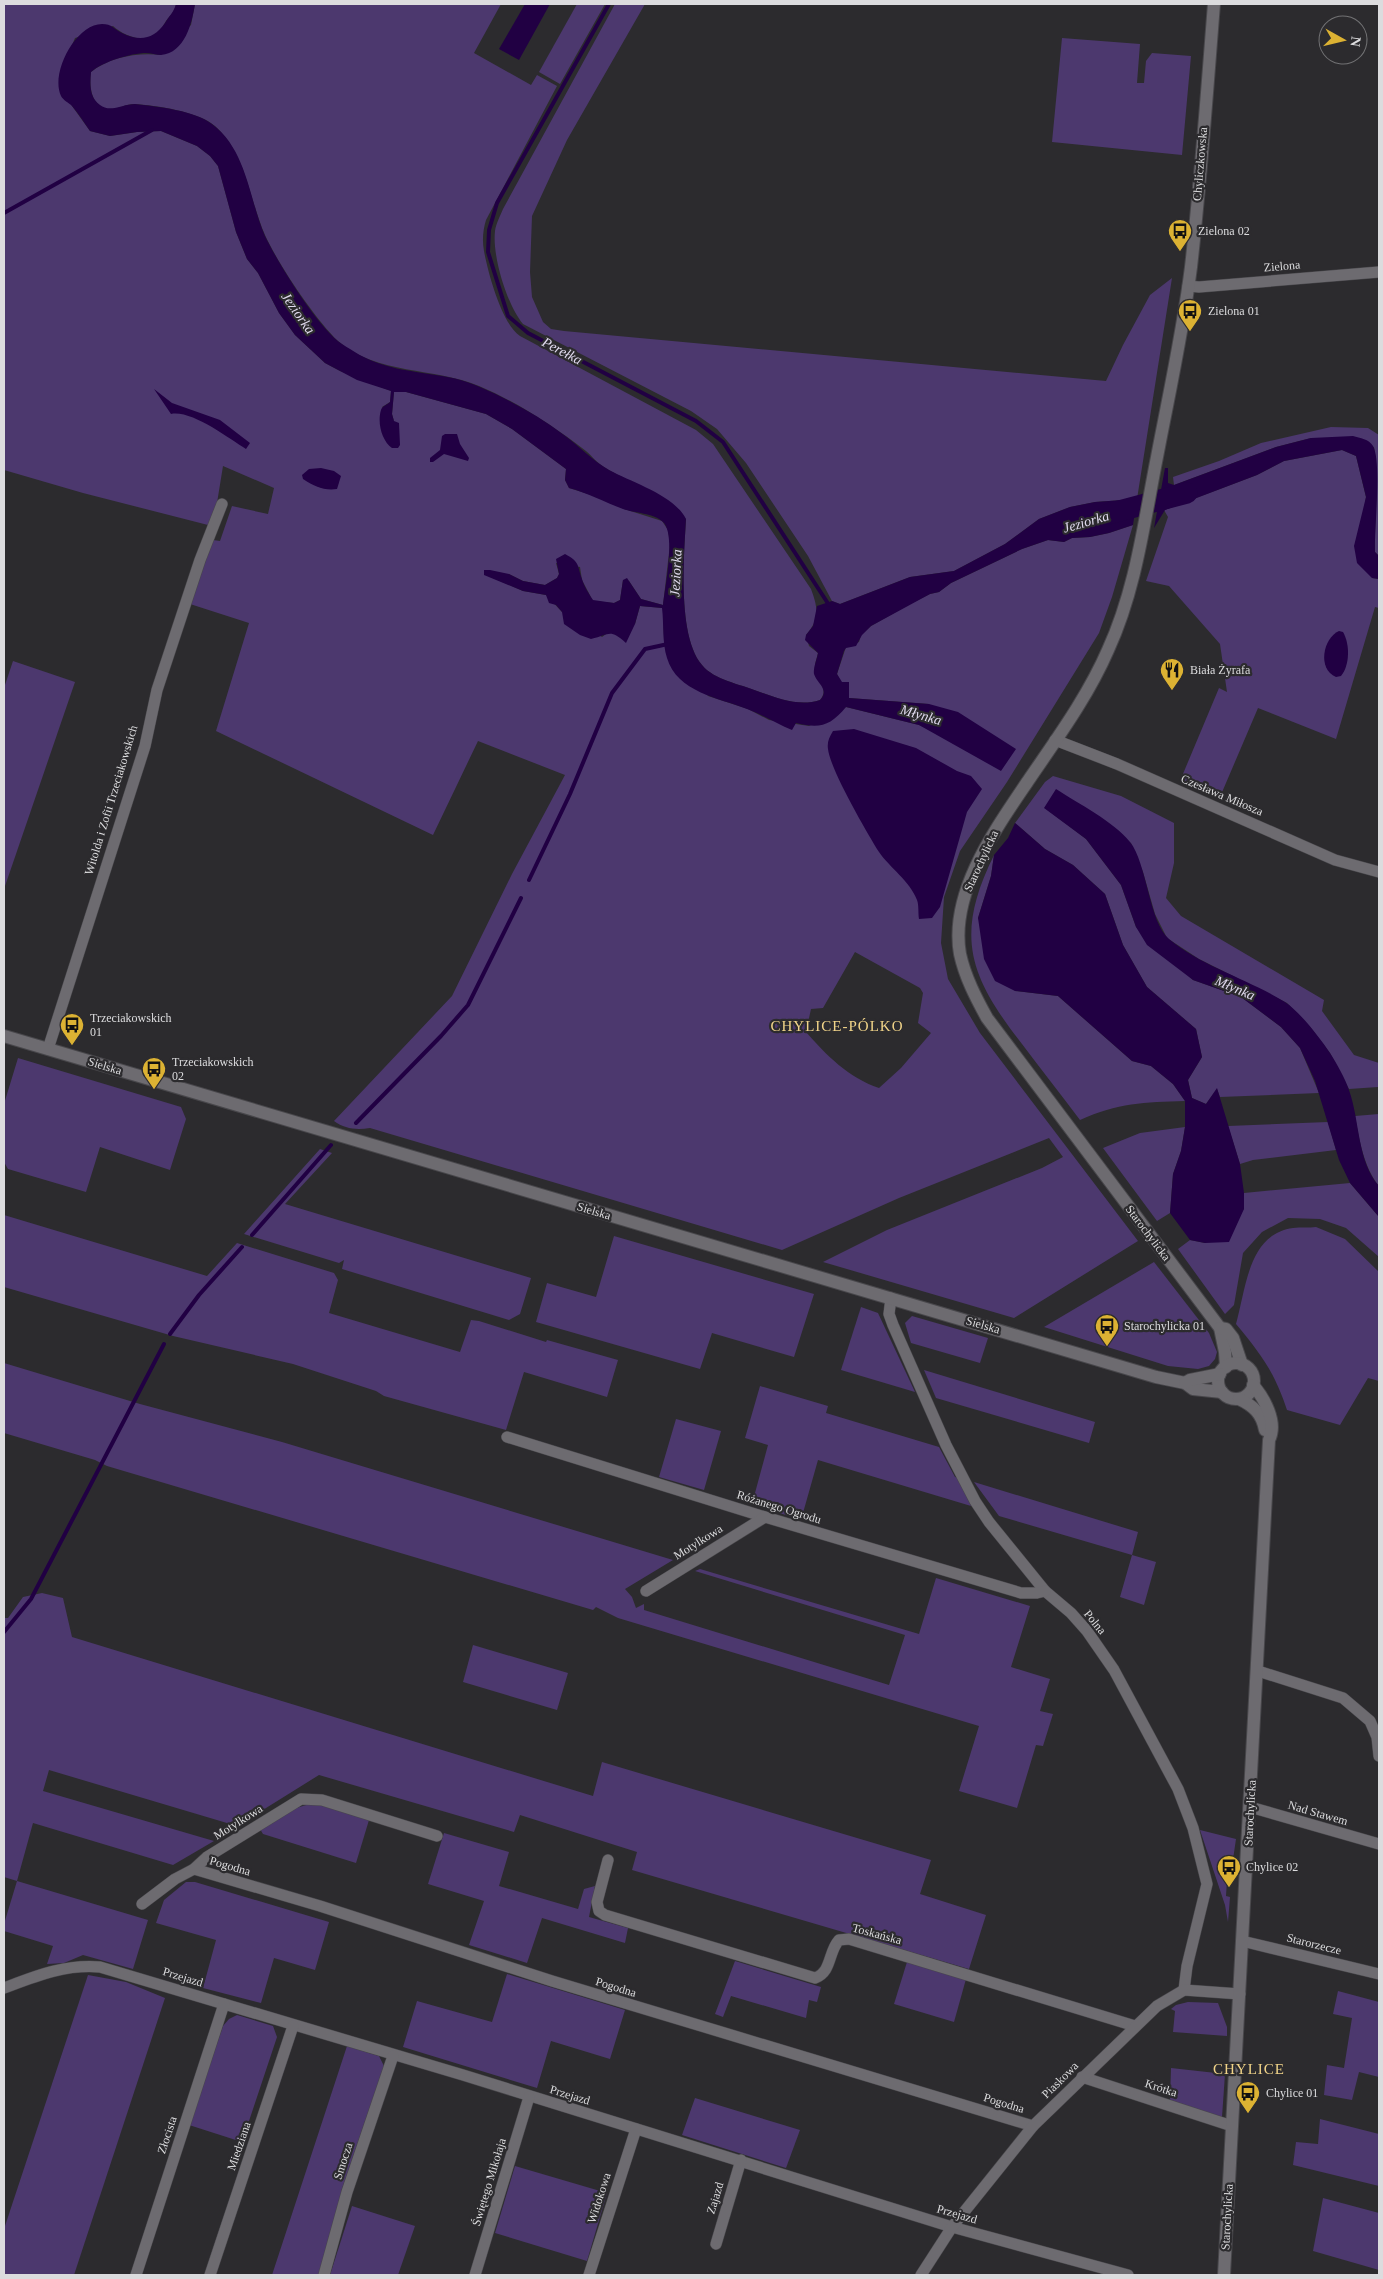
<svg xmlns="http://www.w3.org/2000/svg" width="1383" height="2279" font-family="Georgia,serif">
<rect width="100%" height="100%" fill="#2c2b2e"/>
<g fill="#4c386e" fill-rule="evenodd">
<path d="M4 4H176C175 12 171 14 166 21 164 24 162 28 160 31 148 45 125 37 113 26L75 38 59 77 72 106 90 131 110 136 137 132 161 131 197 146 210 156 218 166 236 232 247 259 258 273 279 313 295 335 325 363 340 371 391 391 390 402 382 407 394 421 392 414 394 392H406L486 414 512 429 566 469 565 480 569 488 601 498 624 509 662 521 668 530 670 544 663 605 641 599 629 581 623 580 620 600 614 603 593 601 582 580 580 567 556 563 559 574 557 578 545 585 523 581 509 574H484L523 591 546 595 562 612 602 637 609 632 615 633 635 624 640 606 663 608 664 640 708 696 748 709 769 720 809 726 846 707 919 725 936 733 929 704 849 698 837 674 846 647 859 642 861 635 871 626 910 604 930 594 939 592 951 583 1022 549 1048 540 1064 542 1072 538 1090 537 1109 533 1133 525 1112 597 1099 633 1007 782 960 851 944 897 941 943 948 979 980 1033 1138 1241 1014 1318 823 1262 887 1230 1042 1168 1063 1157 1049 1138 899 1198 782 1250 370 1128C356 1130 345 1129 334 1121L452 996 512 874 565 775 478 741 433 835 216 731 249 623 190 604 213 540 220 541 232 506 268 514 274 488 223 466 217 503 208 525 83 493 4 470ZM855 952 920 988 923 993 918 1023 931 1033 901 1068 879 1088C849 1078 826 1055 806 1032L811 1009 823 1008Z"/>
<path d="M195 4H501L474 53 531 85 537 75 557 86 486 220C483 230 482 240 484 251 488 273 502 324 520 336L696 430 713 444 811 589C818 608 820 619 806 635L809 646 818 653C817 658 814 664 815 670 816 681 830 688 820 700 799 707 777 698 757 691 740 684 714 680 702 665 677 636 684 555 686 519 668 507 651 493 632 483 623 477 613 473 604 467 597 463 592 456 586 451 553 426 517 402 479 386 434 367 377 375 338 341 315 319 278 264 265 235 249 198 246 154 215 126 199 112 156 105 134 104 126 104 119 109 111 109 91 109 89 86 91 72 109 57 139 52 161 55L191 25Z"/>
<path d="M577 4H605L560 84 539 72Z"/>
<path d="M615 4H645L567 140 532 216 530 272 532 297 543 322 551 329 564 331 1106 381 1123 345 1150 295 1172 278 1137 499 1095 502 1070 507 1039 519 1005 544 954 571 910 577 840 604 832 601 808 556 746 463 717 429 691 411 523 324C507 305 492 256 495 231 496 224 500 216 503 209Z"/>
<path d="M1062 38 1140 44 1137 83H1144L1146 61 1152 53 1191 56 1182 155 1052 142Z"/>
<path d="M1331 427 1368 428 1379 435V556L1375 552C1374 517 1380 481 1374 447L1311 438 1276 447 1174 485 1173 477 1219 461 1261 443Z"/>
<path d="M1342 450 1356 456 1366 497 1363 516 1372 578 1379 579V608L1375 607 1336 739 1258 708 1220 797 1180 781 1219 688 1227 692 1220 644 1169 586 1146 581 1168 517 1164 510 1257 475 1284 461Z"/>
<path d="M13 661 75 682 4 889V688Z"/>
<path d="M1053 776 1121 796 1174 823V863L1166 898 1181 916 1324 1000 1322 1011 1354 1055 1379 1063V1090L1378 1087 1349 1089 1330 1053 1311 1028 1287 1003 1199 959 1167 938 1155 914 1143 872 1131 843 1045 808 1086 839 1121 885 1136 927 1193 980 1241 997 1281 1027 1300 1048 1319 1093 1220 1097 1217 1089 1206 1104 1192 1098 1188 1080 1202 1057 1196 1029 1147 987 1123 945 1105 894 1073 865 1045 849 1015 823 1045 782Z"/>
<path d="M994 855 991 876 978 918 1015 991 1058 996 1132 1061 1151 1066 1173 1084 1185 1101C1144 1102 1118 1103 1080 1120 1061 1095 1041 1069 1022 1044 969 976 954 936 994 855Z"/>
<path d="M18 1058 181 1107 186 1119 170 1170 100 1147 86 1192 8 1169 4 1162V1104Z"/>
<path d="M1379 1114V1186C1364 1168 1359 1139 1355 1116Z"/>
<path d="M1328 1122 1336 1150 1253 1160 1240 1164 1228 1126Z"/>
<path d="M1185 1127 1181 1151 1173 1174 1170 1213 1157 1221 1103 1148 1140 1133Z"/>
<path d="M320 1149 332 1153 285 1204 531 1278 520 1314 509 1320 342 1269 344 1260 339 1263 244 1234Z"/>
<path d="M1350 1183 1379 1217V1257L1346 1228 1320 1219 1288 1218 1262 1232 1243 1253 1234 1305 1225 1314 1178 1249 1190 1240 1205 1243 1244 1209V1193Z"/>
<path d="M4 1215 207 1276 237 1243 334 1273 338 1280 329 1313 460 1352 471 1320 479 1321 546 1342 547 1340 618 1360 607 1397 524 1372 506 1430 384 1396 376 1391 293 1364 173 1336 4 1287Z"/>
<path d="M1316 1227 1345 1239 1379 1272V1381L1368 1378 1340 1425 1287 1410C1275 1373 1261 1354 1236 1324 1246 1289 1248 1234 1293 1228 1301 1227 1309 1228 1316 1227Z"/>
<path d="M614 1236 814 1294 794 1357 712 1333 700 1369 536 1322 547 1283 596 1297Z"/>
<path d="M1154 1262 1209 1333 1217 1352 1215 1359 1209 1366 1198 1369 1168 1366 1044 1327Z"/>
<path d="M861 1307 878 1313 915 1392 841 1370Z"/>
<path d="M912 1316 988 1338 980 1363 911 1343 905 1323Z"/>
<path d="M4 1363 140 1404 282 1442 673 1560 625 1589 632 1597 636 1608 644 1604V1610L889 1685 905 1635 695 1571 700 1569 919 1634 936 1578 1030 1606 1011 1667 1050 1679 1040 1711 1053 1714 1043 1746 1036 1745 1017 1808 959 1791 979 1726 618 1618 596 1607 593 1610 107 1466 95 1460 4 1433Z"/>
<path d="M924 1370 1095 1422 1089 1443 936 1398Z"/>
<path d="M760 1386 828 1406 826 1413 939 1447 955 1477 959 1478 971 1506 818 1460 801 1520 752 1504 768 1445 745 1438Z"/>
<path d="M676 1419 721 1431 704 1490 659 1477Z"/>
<path d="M974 1482 1138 1532 1132 1555 1156 1562 1144 1605 1120 1597 1132 1555 999 1516Z"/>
<path d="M42 1593 63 1598 72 1637 593 1796 602 1762 931 1860 920 1894 986 1915 969 1969 632 1870 637 1852 520 1815 514 1832 319 1775 237 1826 49 1770 43 1791 214 1841 173 1865 33 1823 17 1881 148 1920 133 1969 83 1955 64 1963 47 1964 53 1946 4 1931V1924L17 1881 4 1877V1618H8L23 1597Z"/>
<path d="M473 1645 568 1673 557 1710 463 1682Z"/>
<path d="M310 1804H324L369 1820 356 1863 263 1834 260 1829 296 1808Z"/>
<path d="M1200 1830 1236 1839 1230 1880H1227L1226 1896 1230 1897 1228 1922 1225 1905Z"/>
<path d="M444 1833 509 1852 499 1886 578 1909 584 1889 595 1886 589 1917 628 1928 625 1943 542 1918 527 1963 469 1945 484 1901 428 1884Z"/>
<path d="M186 1882H195L329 1922 315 1970 274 1958 261 2003 203 1988 216 1940 156 1923 164 1900Z"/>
<path d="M735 1961 821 1987 817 2002 809 2000 806 2018 731 1996 723 2017 715 2014Z"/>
<path d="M907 1962 966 1979 954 2022 894 2004Z"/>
<path d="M507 1974 625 2010 610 2059 551 2041 537 2088 403 2047 417 2001 492 2022Z"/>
<path d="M88 1975 126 1982 165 1998 74 2275H4V2229Z"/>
<path d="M1338 1991 1379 2002V2077L1359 2072 1352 2100 1324 2095 1327 2065 1344 2068 1352 2018 1333 2014Z"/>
<path d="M1188 2002 1218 2003 1227 2027V2036L1173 2032 1175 2011 1171 2009 1176 2005Z"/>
<path d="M237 2015 273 2026 277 2037 242 2142 189 2125 223 2026 229 2019Z"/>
<path d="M347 2046 379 2056 384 2066 342 2189 336 2227 320 2275H272Z"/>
<path d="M1171 2068 1225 2074 1222 2117 1170 2102Z"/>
<path d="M695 2098 800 2130 786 2168 682 2135Z"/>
<path d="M1320 2119 1379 2134V2186L1293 2165 1296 2142 1318 2144Z"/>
<path d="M515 2166 607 2193 587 2261 495 2233Z"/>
<path d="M1323 2198 1379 2213V2270L1313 2251Z"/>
<path d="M352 2206 415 2226 398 2275H330Z"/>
</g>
<g fill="#210043">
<path d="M176 4H195C192 23 185 53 161 55 156 55 151 53 146 53 131 53 102 62 91 72 90 84 89 97 100 105 110 113 123 104 135 104 156 106 196 111 212 124 247 150 249 199 265 236 278 263 318 328 342 344 353 351 365 359 378 363 411 375 448 372 480 387 510 400 539 416 564 435 579 446 593 461 609 470 633 483 674 495 686 519 684 555 677 636 702 665 714 680 740 684 757 691 777 698 799 707 820 700 830 689 817 684 814 674 813 668 817 659 818 653L805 640 806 635 813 626 817 606 832 601 840 604 910 577 954 571 1005 544 1039 519 1070 507 1095 502 1137 499 1133 525 1109 533 1090 537 1072 538 1064 542 1048 540 1022 549 951 583 939 592 930 594 871 626 862 635 856 646 846 648 844 651 837 674 842 682H849V698L929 704 958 712 1016 749 1001 771 919 725 846 707C830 726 820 729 796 723L792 730C777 724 763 715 747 709 719 698 677 692 667 658 662 642 664 624 662 608L640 606 635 624 626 643C609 628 610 635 591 639L580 635 564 624 562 612 556 605 549 603 546 595 523 591 484 575V570H490L509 574 523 581 545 585 557 578 559 574 556 559 565 554C580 562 577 565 582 579 584 586 589 594 593 600L614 603 620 600 623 580 627 578 641 599 663 605C665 587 676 534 663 522 654 513 634 513 623 509 604 502 588 493 569 488L565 480 566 469 512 429 486 414 406 392H394L392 414 394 421 399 423 400 445 398 448H392C382 441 377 423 381 410 382 406 387 405 390 402L391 391 357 380 325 363 295 335 279 313 258 273 247 259 236 232 218 166 210 156 197 146 161 131 137 132 110 136 90 131C84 123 79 114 72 106 69 103 63 100 61 96 50 73 76 24 102 24 112 24 114 29 122 33 140 42 154 39 165 23 169 16 174 12 176 4Z"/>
<path d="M525 4H550L519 60 499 49Z"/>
<path d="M154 389 172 403 220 420 250 443 246 449C228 438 192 410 171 414Z"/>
<path d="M445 434H457L460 444 469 458 468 461 444 454 433 462H430V458L440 450 442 436Z"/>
<path d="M1353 436C1360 438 1369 439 1373 446 1382 462 1374 529 1375 552L1379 556V579L1372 578 1357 563 1354 546 1366 497 1356 456 1342 450 1284 461 1257 475 1165 510 1154 528 1165 468H1168V483L1174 485 1276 447 1311 438Z"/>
<path d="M321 468 334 471 341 476 337 489C324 491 314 486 303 479L302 475 309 469Z"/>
<path d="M1339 631 1343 632C1350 644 1350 665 1341 676L1336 677C1317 669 1323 638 1339 631Z"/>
<path d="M854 729 916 748 957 771 971 776 982 789 967 812 940 907 932 918 919 919C918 913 919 905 917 900 910 881 890 868 879 852 867 833 830 769 828 749 827 742 829 738 833 731Z"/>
<path d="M1056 789C1079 804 1113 821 1130 842 1147 863 1149 922 1169 939 1203 967 1248 979 1285 1002 1300 1012 1320 1038 1330 1053 1337 1064 1345 1078 1349 1090 1360 1121 1357 1161 1379 1186V1217L1350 1183 1339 1160 1315 1081 1300 1048 1281 1027 1241 997 1193 980 1147 945 1136 927 1121 885 1086 839 1044 808Z"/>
<path d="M1015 823 1045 849 1073 865 1105 894 1123 945 1147 987 1196 1029 1202 1057 1188 1080 1192 1098 1206 1104 1217 1088 1240 1164 1244 1193V1209L1229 1242 1205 1243 1190 1240 1170 1213 1173 1174 1181 1151 1185 1127V1101L1173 1084 1151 1066 1132 1061 1058 996 1015 991 995 981 984 959 978 918 991 876 994 855 1008 838Z"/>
</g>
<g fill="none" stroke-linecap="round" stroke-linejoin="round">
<g stroke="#210043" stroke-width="4">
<path d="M609 4 497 203 489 230 488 252 508 316 528 333 696 421 723 442 829 605"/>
<path d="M4 213 152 130"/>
<path d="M529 880 570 794 612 693 645 649 668 644"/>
<path d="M356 1123 441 1036 468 1005 521 898"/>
<path d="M252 1235 331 1145"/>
<path d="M170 1334 199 1295 242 1247"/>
<path d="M4 1632 31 1599 164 1344"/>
</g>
<path stroke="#210043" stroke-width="21" d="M1108 514 1187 493"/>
<g stroke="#48474b" stroke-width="12">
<g id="minor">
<path d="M1188 286 1199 287 1379 272"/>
<path d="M1055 740 1117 764 1335 860 1379 872"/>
<path d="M48 1049 145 746 157 690 200 560 222 504"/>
<path d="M891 1298 889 1314 893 1325 946 1445 975 1501 989 1522 1045 1591 1071 1613 1087 1631 1114 1670 1178 1789 1193 1828 1207 1884 1187 1966 1184 1990"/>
<path d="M507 1437 765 1517 1021 1593H1037L1045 1591"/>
<path d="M646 1591 765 1517"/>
<path d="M1258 1671 1343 1698 1370 1721 1377 1737 1379 1756"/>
<path d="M1250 1807 1379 1844"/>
<path d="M608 1860 597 1902 599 1911 605 1915 815 1978C832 1972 828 1952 839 1940L849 1939 1135 2026"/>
<path d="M194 1869 320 1906 552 1981 1033 2126"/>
<path d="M142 1904 175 1879 194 1869 207 1857 301 1799 322 1800 437 1836"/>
<path d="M1242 1941 1379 1974"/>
<path d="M4 1988C36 1976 65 1964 100 1967L463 2075 952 2227 1128 2275"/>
<path d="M1082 2077 1232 2126"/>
<path d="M716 2244 741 2160"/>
<path d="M136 2275 224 2004"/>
<path d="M210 2275 293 2026"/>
<path d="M324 2275 347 2192 393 2056"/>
<path d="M475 2275 529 2097"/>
<path d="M589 2275 636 2129"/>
<path d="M921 2275 952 2227 1033 2126 1157 2006 1184 1990 1240 1994"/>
</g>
</g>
<g stroke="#48474b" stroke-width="14">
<g id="tertiary">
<path d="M1214 4C1207 91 1201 179 1191 267 1183 331 1169 394 1157 457 1144 522 1136 589 1108 650 1088 696 1058 737 1030 778 997 827 949 892 960 954 965 977 976 998 987 1018L1220 1328 1225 1352 1226 1367"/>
<path d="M4 1036 1156 1377 1185 1383 1193 1389 1222 1392"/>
<path d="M1220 1328 1226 1329 1233 1338 1242 1365"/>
<circle cx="1236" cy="1381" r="18"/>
<path d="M1185 1383 1190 1380 1220 1374"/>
<path d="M1239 1399C1254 1406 1262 1414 1265 1430"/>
<path d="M1224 2275 1269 1440C1278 1422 1264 1398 1253 1385"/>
</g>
</g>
<use href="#minor" stroke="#6d6b70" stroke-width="11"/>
<use href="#tertiary" stroke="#6d6b70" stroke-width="12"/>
</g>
<defs>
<g id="bus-pin" transform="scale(1.25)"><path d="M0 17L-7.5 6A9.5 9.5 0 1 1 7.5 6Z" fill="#dcb233" stroke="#2c2b2e"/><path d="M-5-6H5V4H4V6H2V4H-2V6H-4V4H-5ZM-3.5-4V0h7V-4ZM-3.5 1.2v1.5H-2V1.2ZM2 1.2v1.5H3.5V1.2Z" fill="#111"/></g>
<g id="restaurant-pin" transform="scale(1.25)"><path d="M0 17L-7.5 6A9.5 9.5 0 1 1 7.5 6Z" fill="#dcb233" stroke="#2c2b2e"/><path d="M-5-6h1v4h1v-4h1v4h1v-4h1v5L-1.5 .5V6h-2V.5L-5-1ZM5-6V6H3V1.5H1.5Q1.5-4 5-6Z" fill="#111"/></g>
</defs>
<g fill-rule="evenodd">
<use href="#bus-pin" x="1180" y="231"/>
<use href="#bus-pin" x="1190" y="311"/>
<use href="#restaurant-pin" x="1172" y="670"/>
<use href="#bus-pin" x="72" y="1025"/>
<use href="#bus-pin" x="154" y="1069"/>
<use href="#bus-pin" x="1107" y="1326"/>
<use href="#bus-pin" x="1229" y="1867"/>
<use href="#bus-pin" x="1248" y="2093"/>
</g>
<g text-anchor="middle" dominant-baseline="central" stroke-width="4.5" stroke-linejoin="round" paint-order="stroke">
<g font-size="12" fill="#dcdcde" stroke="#2c2b2e">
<text transform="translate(1200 164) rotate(-85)">Chyliczkowska</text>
<text transform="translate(1282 266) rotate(-5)">Zielona</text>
<text transform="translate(1222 795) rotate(23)">Czesława Miłosza</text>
<text transform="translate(111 800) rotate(-73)">Witolda i Zofii Trzeciakowskich</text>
<text transform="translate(981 861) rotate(-65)">Starochylicka</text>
<text transform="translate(105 1066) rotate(17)">Sielska</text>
<text transform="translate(594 1211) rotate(17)">Sielska</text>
<text transform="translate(1148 1233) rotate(53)">Starochylicka</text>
<text transform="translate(983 1325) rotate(16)">Sielska</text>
<text transform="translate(779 1507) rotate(17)">Różanego Ogrodu</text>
<text transform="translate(698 1542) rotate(-32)">Motylkowa</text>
<text transform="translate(1095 1622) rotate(51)">Polna</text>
<text transform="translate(1250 1813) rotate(-87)">Starochylicka</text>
<text transform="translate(1318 1813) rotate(16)">Nad Stawem</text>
<text transform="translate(238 1822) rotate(-32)">Motylkowa</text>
<text transform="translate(230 1866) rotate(16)">Pogodna</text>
<text transform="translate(877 1934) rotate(15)">Toskańska</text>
<text transform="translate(1314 1944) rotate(14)">Starorzecze</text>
<text transform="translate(183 1977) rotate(17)">Przejazd</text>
<text transform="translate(616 1987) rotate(17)">Pogodna</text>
<text transform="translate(1060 2080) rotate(-45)">Piaskowa</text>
<text transform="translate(1161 2088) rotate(18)">Krótka</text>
<text transform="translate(570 2095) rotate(17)">Przejazd</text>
<text transform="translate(1004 2103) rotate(17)">Pogodna</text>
<text transform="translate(167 2135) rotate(-72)">Złocista</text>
<text transform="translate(239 2146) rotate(-71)">Miedziana</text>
<text transform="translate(343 2161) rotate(-72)">Smocza</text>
<text transform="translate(489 2182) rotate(-73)">Świętego Mikołaja</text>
<text transform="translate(599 2198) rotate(-72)">Widokowa</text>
<text transform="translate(715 2198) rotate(-73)">Zajazd</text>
<text transform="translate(957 2214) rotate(16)">Przejazd</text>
<text transform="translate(1227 2217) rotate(-87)">Starochylicka</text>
</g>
<g font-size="12" fill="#dcdcde" stroke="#2c2b2e" text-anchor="start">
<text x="1198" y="231">Zielona 02</text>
<text x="1208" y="311">Zielona 01</text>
<text x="1190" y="670">Biała Żyrafa</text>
<text x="90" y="1018">Trzeciakowskich<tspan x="90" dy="14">01</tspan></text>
<text x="172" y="1062">Trzeciakowskich<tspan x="172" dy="14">02</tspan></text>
<text x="1124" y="1326">Starochylicka 01</text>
<text x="1246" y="1867">Chylice 02</text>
<text x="1266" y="2093">Chylice 01</text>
</g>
<g font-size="14" font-style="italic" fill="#e0daee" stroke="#2c2b2e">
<text transform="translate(298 313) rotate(55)">Jeziorka</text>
<text transform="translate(562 351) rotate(28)">Perełka</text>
<text transform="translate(1086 522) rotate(-16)">Jeziorka</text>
<text transform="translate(676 573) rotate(-87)">Jeziorka</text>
<text transform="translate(921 715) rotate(16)">Młynka</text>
<text transform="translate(1235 988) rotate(23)">Młynka</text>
</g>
<g font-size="15" letter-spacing="1" fill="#f1d489" stroke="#2c2b2e">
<text x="837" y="1026">CHYLICE-PÓLKO</text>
<text x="1249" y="2069">CHYLICE</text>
</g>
</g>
<rect width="1383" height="2279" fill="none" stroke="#dcdcde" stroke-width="10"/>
<g transform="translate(1343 40) rotate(98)"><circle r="24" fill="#2c2b2e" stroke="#727274"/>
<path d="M0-4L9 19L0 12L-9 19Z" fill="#dcb233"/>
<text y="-8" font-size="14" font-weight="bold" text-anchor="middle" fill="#dcdcde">N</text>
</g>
</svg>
